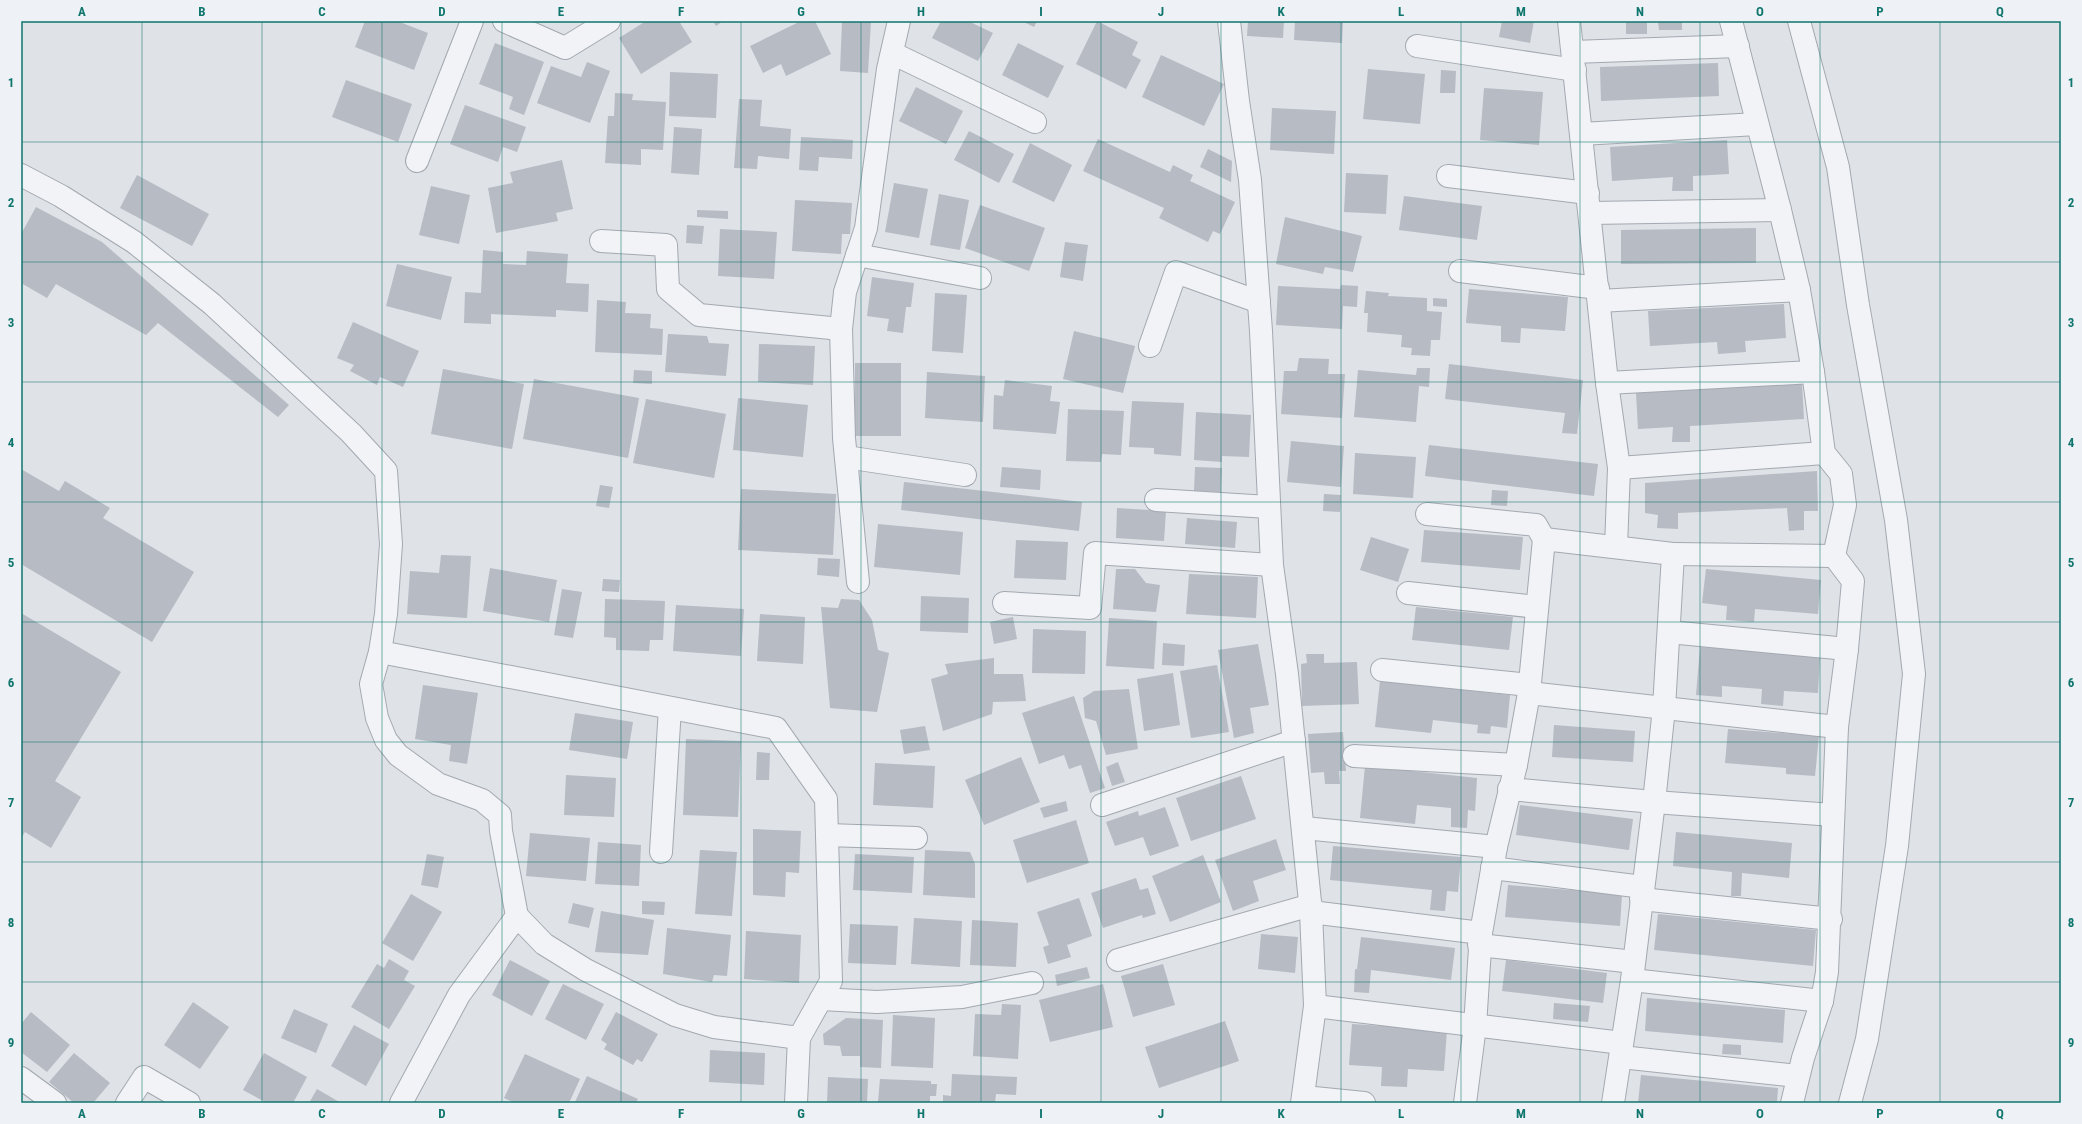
<svg xmlns="http://www.w3.org/2000/svg" width="2082" height="1124" font-family="'Roboto Condensed',sans-serif">
<rect width="100%" height="100%" fill="#dfe2e7"/>
<g fill="#b6bbc4">
<path d="M365 21H397L428 33 414 70 355 47Z"/>
<path d="M646 21H679L692 42 641 74 619 38Z"/>
<path d="M713 21H723L716 26Z"/>
<path d="M801 21H815L831 54 786 76 781 64 763 73 750 46Z"/>
<path d="M842 21H871L868 73 840 71Z"/>
<path d="M941 21H968L993 33 978 61 932 38Z"/>
<path d="M1022 21H1037L1034 27Z"/>
<path d="M1097 21 1138 42 1132 55 1141 60 1126 89 1076 64Z"/>
<path d="M1248 21H1284L1283 38 1247 36Z"/>
<path d="M1295 21H1343L1342 43 1294 40Z"/>
<path d="M1502 21H1534L1530 43 1499 37Z"/>
<rect x="1626" y="21" width="21" height="13"/>
<path d="M1658 21H1682V30H1659Z"/>
<path d="M495 43 544 62 524 115 509 109 513 97 479 84Z"/>
<path d="M1018 43 1064 66 1048 98 1002 75Z"/>
<path d="M1161 55 1224 84 1204 126 1142 97Z"/>
<path d="M587 62 610 71 590 123 537 103 551 66 581 77Z"/>
<path d="M1718 63 1719 96 1601 101 1600 67Z"/>
<path d="M1368 69 1425 74 1420 124 1363 119Z"/>
<path d="M1441 70 1456 71 1455 93H1440Z"/>
<path d="M670 72 718 74 716 118 669 116Z"/>
<path d="M346 80 412 104 398 142 332 117Z"/>
<path d="M916 87 963 111 946 144 899 121Z"/>
<path d="M1484 88 1543 92 1539 145 1480 140Z"/>
<path d="M615 93 633 94 632 100 666 102 663 150 641 149V165L605 163 608 116H614Z"/>
<path d="M739 99 762 100 760 126 791 129 789 159 758 156 757 169 734 168Z"/>
<path d="M465 105 526 127 517 152 503 147 498 162 450 144Z"/>
<path d="M1272 108 1336 111 1334 154 1270 150Z"/>
<path d="M674 127 702 129 699 175 671 173Z"/>
<path d="M969 131 1014 154 999 183 954 160Z"/>
<path d="M801 137 853 140 852 159 819 157 818 171 799 170Z"/>
<path d="M1098 139 1170 172 1173 165 1193 175 1190 181 1235 202 1220 234 1213 231 1208 242 1159 218 1164 208 1083 171Z"/>
<path d="M1727 140 1729 174 1693 176V191H1672L1673 177 1612 181 1610 147Z"/>
<path d="M1030 143 1072 165 1054 202 1012 182Z"/>
<path d="M1208 149 1232 161 1231 182 1200 167Z"/>
<path d="M562 160 573 209 556 213 558 221 496 233 488 188 513 183 510 172Z"/>
<path d="M1346 173 1388 175 1386 214 1344 212Z"/>
<path d="M137 175 209 214 192 246 120 208Z"/>
<path d="M894 183 928 189 919 238 885 232Z"/>
<path d="M431 186 470 195 459 244 419 235Z"/>
<path d="M939 194 969 200 960 250 930 245Z"/>
<path d="M1404 196 1482 206 1477 240 1399 230Z"/>
<path d="M795 200 852 203 850 234H842L841 254 792 251Z"/>
<path d="M980 205 1045 228 1029 271 965 248Z"/>
<path d="M36 207 102 242 289 405 278 417 158 323 146 335 56 284 47 298 21 283V234Z"/>
<path d="M697 210 728 211V219L697 217Z"/>
<path d="M1285 217 1362 236 1353 272 1325 267 1323 274 1276 264Z"/>
<path d="M687 225 704 226 702 244 686 243Z"/>
<path d="M1756 228V263L1621 264V230Z"/>
<path d="M720 229 777 232 774 279 718 276Z"/>
<path d="M1065 242 1088 245 1083 281 1060 277Z"/>
<path d="M483 250 503 252V264L526 265 527 251 568 254 566 283 589 284 588 312 556 310V317L491 314V324L464 323 465 292 481 293Z"/>
<path d="M397 264 452 277 441 320 386 306Z"/>
<path d="M872 277 914 283 911 307H906L903 333 887 331 889 319 867 316Z"/>
<path d="M1341 285 1358 286 1357 307 1343 306 1342 329 1276 325 1278 286 1340 289Z"/>
<path d="M1469 289 1568 297 1565 331 1521 328 1520 343 1501 342V326L1466 323Z"/>
<path d="M1366 291 1389 293 1388 296 1427 298V311L1442 312 1440 340H1431L1430 356 1411 355 1412 348 1401 347 1402 335 1367 332 1368 313H1364Z"/>
<path d="M935 293 967 295 963 353 932 351Z"/>
<path d="M1433 298 1447 299V307L1433 306Z"/>
<path d="M597 300 626 302 625 313 651 314 650 328 663 329 662 355 595 352Z"/>
<path d="M1784 304 1786 338 1745 341 1746 352 1718 354 1717 342 1650 346 1648 311Z"/>
<path d="M353 322 419 351 403 387 380 377 377 385 350 371 354 365 337 358Z"/>
<path d="M1074 331 1135 346 1123 393 1063 379Z"/>
<path d="M668 334 707 336 709 343 729 344 726 376 665 372Z"/>
<path d="M759 344 815 346 813 385 758 382Z"/>
<path d="M1299 358 1329 359 1328 374H1345L1342 418 1281 414 1284 371H1297Z"/>
<rect x="855" y="363" width="46" height="73"/>
<path d="M1449 364 1583 380 1577 434 1562 433 1565 413 1445 399Z"/>
<path d="M1417 368H1430L1429 387 1419 386 1416 422 1354 417 1358 370 1416 375Z"/>
<path d="M443 369 524 384 512 449 431 434Z"/>
<path d="M634 370 652 371V384L633 383Z"/>
<path d="M927 372 985 376 983 422 925 418Z"/>
<path d="M534 379 639 398 628 458 523 439Z"/>
<path d="M1005 380 1052 386 1050 401 1060 402 1056 434 993 429 994 395 1003 396Z"/>
<path d="M1802 383 1804 419 1690 426V442H1672L1673 427 1638 429 1636 393Z"/>
<path d="M738 398 808 405 803 457 733 450Z"/>
<path d="M646 399 726 414 714 478 633 463Z"/>
<path d="M1132 401 1184 403 1181 456 1154 454V448L1129 447Z"/>
<path d="M1068 409 1124 411 1121 455 1102 454 1101 462 1066 461Z"/>
<path d="M1196 412 1251 415 1249 457 1222 456V462L1194 460Z"/>
<path d="M1291 441 1344 446 1341 487 1287 482Z"/>
<path d="M1429 445 1598 464 1594 496 1425 476Z"/>
<path d="M1355 453 1416 457 1413 498 1353 494Z"/>
<path d="M1002 467 1041 470 1040 490 1000 487Z"/>
<path d="M1195 467 1222 468 1221 492 1194 491Z"/>
<path d="M21 469 59 491 65 481 110 508 103 518 194 572 152 642 21 564Z"/>
<path d="M1817 471 1818 511H1804V530L1789 531 1787 508 1678 513V529L1657 528 1658 515 1645 513V483Z"/>
<path d="M904 482 1082 502 1079 531 901 510Z"/>
<path d="M600 485 613 487 609 508 596 506Z"/>
<path d="M741 489 836 494 833 555 738 550Z"/>
<path d="M1492 490 1508 491 1507 506 1491 505Z"/>
<path d="M1324 494 1341 495 1340 512 1323 511Z"/>
<path d="M1117 508 1166 511 1164 541 1116 538Z"/>
<path d="M1187 518 1237 522 1235 548 1185 544Z"/>
<path d="M878 524 963 532 960 575 874 567Z"/>
<path d="M1424 530 1523 537 1520 570 1421 562Z"/>
<path d="M1371 537 1409 549 1398 582 1360 570Z"/>
<path d="M1016 540 1068 542 1066 580 1014 578Z"/>
<path d="M441 555 471 556 467 618 407 614 410 571 439 573Z"/>
<path d="M818 558 840 559 839 577 817 575Z"/>
<path d="M490 568 557 580 549 622 483 611Z"/>
<path d="M1116 569H1135L1146 583 1160 585 1156 612 1113 609Z"/>
<path d="M1706 569 1821 580 1818 614 1755 609 1754 622 1726 620 1727 606 1702 603Z"/>
<path d="M1189 574 1258 577 1256 618 1186 614Z"/>
<path d="M603 579 620 580 619 592 602 591Z"/>
<path d="M562 589 582 592 573 638 554 635Z"/>
<path d="M921 596 969 598 968 633 920 631Z"/>
<path d="M605 599 665 601 663 640H650L649 651 616 650V638L604 637Z"/>
<path d="M841 599 859 600 872 620 878 650 889 653 877 712 830 708 821 607 838 608Z"/>
<path d="M676 605 744 609 741 656 673 651Z"/>
<path d="M1416 607 1513 617 1509 650 1412 640Z"/>
<path d="M21 613 121 672 55 781 81 797 51 848 25 832 21 838Z"/>
<path d="M760 614 805 617 803 664 757 661Z"/>
<path d="M1013 617 1017 639 994 644 990 622Z"/>
<path d="M1109 618 1157 621 1154 669 1106 666Z"/>
<path d="M1033 629 1086 631 1085 674 1032 673Z"/>
<path d="M1163 643 1185 645 1184 666 1162 665Z"/>
<path d="M1258 644 1269 705 1250 708 1254 733 1234 738 1218 650Z"/>
<path d="M1700 647 1820 656 1818 693 1784 691 1783 706 1761 704 1762 689 1722 686V697L1696 695Z"/>
<path d="M1306 654H1324V663L1357 662 1359 704 1302 706 1301 664 1307 663Z"/>
<path d="M994 658V674H1023L1026 701 993 702 992 714 943 731 931 679 948 674 945 664Z"/>
<path d="M1217 665 1229 732 1191 738 1180 671Z"/>
<path d="M1173 673 1180 725 1144 731 1137 679Z"/>
<path d="M1380 681 1510 695 1507 728 1491 726 1490 734 1477 733 1478 725 1433 720 1431 733 1375 727Z"/>
<path d="M423 685 478 693 467 764 449 761 451 745 415 739Z"/>
<path d="M1129 689 1138 749 1106 755 1096 721 1085 718 1083 698 1094 691Z"/>
<path d="M1074 696 1105 788 1090 793 1081 765 1069 769 1064 755 1039 764 1022 713Z"/>
<path d="M575 713 633 722 627 759 569 750Z"/>
<path d="M1554 725 1635 731 1633 762 1552 757Z"/>
<path d="M925 726 930 750 904 754 900 730Z"/>
<path d="M1728 729 1819 736 1815 776 1786 774V768L1725 763Z"/>
<path d="M1343 732 1346 771H1339L1340 784H1325L1324 772 1311 773 1308 734Z"/>
<path d="M686 739 741 741 738 817 683 815Z"/>
<path d="M757 752 770 753 769 780H756Z"/>
<path d="M1021 757 1040 802 984 825 965 780Z"/>
<path d="M1118 762 1125 782 1112 786 1106 767Z"/>
<path d="M875 763 935 766 933 808 873 805Z"/>
<path d="M1365 766 1477 778 1475 811 1468 810 1467 828 1451 827V808L1417 805 1415 824 1360 818Z"/>
<path d="M566 775 616 778 614 817 564 815Z"/>
<path d="M1241 776 1256 819 1191 841 1176 798Z"/>
<path d="M1066 801 1068 811 1044 818 1040 808Z"/>
<path d="M1520 805 1633 819 1629 850 1516 835Z"/>
<path d="M1165 807 1179 846 1150 856 1143 837 1115 846 1106 822 1138 811 1139 816Z"/>
<path d="M1076 820 1089 863 1027 883 1013 840Z"/>
<path d="M753 829 801 831 799 873 786 872 785 897 753 895Z"/>
<path d="M1676 832 1792 843 1789 878 1742 873 1741 896H1731L1732 872 1673 866Z"/>
<path d="M530 833 590 838 586 881 526 876Z"/>
<path d="M1276 839 1286 870 1253 881 1259 901 1233 911 1215 860Z"/>
<path d="M598 842 641 845 639 886 595 884Z"/>
<path d="M1333 846 1461 857 1458 892 1447 891 1445 911 1430 910 1432 890 1330 880Z"/>
<path d="M700 850 737 852 732 916 695 914Z"/>
<path d="M925 850 970 852 975 864V898L923 895Z"/>
<path d="M427 854 444 857 438 888 421 885Z"/>
<path d="M855 854 914 857 912 893 853 890Z"/>
<path d="M1203 855 1221 902 1170 922 1152 876Z"/>
<path d="M1136 878 1140 890 1148 888 1156 914 1143 918 1142 915 1103 928 1091 893Z"/>
<path d="M1508 885 1622 894 1620 926 1505 917Z"/>
<path d="M411 894 442 912 413 961 382 943Z"/>
<path d="M1079 898 1092 936 1067 945 1071 957 1048 964 1043 947 1049 945 1037 912Z"/>
<path d="M642 901 665 902 664 915 642 914Z"/>
<path d="M573 903 594 908 589 928 568 923Z"/>
<path d="M601 911 654 920 648 955 595 952Z"/>
<path d="M1658 914 1816 930 1813 966 1654 950Z"/>
<path d="M914 918 962 921 960 967 911 964Z"/>
<path d="M972 920 1018 923 1016 967 970 965Z"/>
<path d="M850 924 898 926 896 965 848 963Z"/>
<path d="M667 928 731 935 727 976 714 975 712 982 663 974Z"/>
<path d="M746 931 801 935 799 983 744 979Z"/>
<path d="M1261 934 1298 937 1295 973 1258 969Z"/>
<path d="M1361 937 1455 948 1451 980 1371 970 1369 993 1354 992 1355 969 1364 970 1357 969Z"/>
<path d="M389 959 409 971 404 980 415 986 389 1029 351 1007 377 964 384 968Z"/>
<path d="M510 960 550 981 532 1016 492 995Z"/>
<path d="M1506 960 1607 973 1603 1003 1502 991Z"/>
<path d="M1163 964 1175 1005 1133 1017 1121 976Z"/>
<path d="M1087 967 1090 978 1057 986 1055 975Z"/>
<path d="M563 984 604 1004 586 1040 545 1019Z"/>
<path d="M1103 984 1113 1027 1050 1042 1039 1000Z"/>
<path d="M1647 998 1785 1010 1783 1043 1645 1031Z"/>
<path d="M193 1002 229 1027 200 1069 164 1045Z"/>
<path d="M1554 1003 1590 1006 1588 1022 1553 1019Z"/>
<path d="M1002 1004 1021 1005 1018 1059 973 1056 975 1014 1001 1015Z"/>
<path d="M294 1009 328 1024 316 1053 281 1038Z"/>
<path d="M31 1012 70 1045 47 1072 21 1052V1024Z"/>
<path d="M616 1012 658 1034 642 1062 637 1059 633 1065 604 1049 607 1044 601 1040Z"/>
<path d="M893 1015 935 1018 933 1068 891 1066Z"/>
<path d="M846 1018 883 1020 881 1068 860 1067V1056H842L840 1046 824 1045 823 1034Z"/>
<path d="M1225 1021 1239 1061 1159 1088 1145 1047Z"/>
<path d="M1352 1024 1447 1030 1444 1071 1408 1069 1407 1087 1381 1086 1382 1067 1349 1065Z"/>
<path d="M354 1025 389 1044 366 1086 331 1066Z"/>
<path d="M1723 1044 1741 1045V1055L1722 1054Z"/>
<path d="M710 1050 765 1053 764 1085 709 1082Z"/>
<path d="M74 1053 110 1083 93 1103H74L49 1082Z"/>
<path d="M264 1053 307 1077 293 1103H267L243 1090Z"/>
<path d="M525 1054 580 1079 569 1103H515L504 1098Z"/>
<path d="M952 1074 1017 1077 1016 1095 996 1094 995 1103H943V1095L951 1096Z"/>
<path d="M1641 1075 1778 1088 1777 1103H1638Z"/>
<path d="M587 1076 638 1099 636 1103 575 1102Z"/>
<path d="M828 1077 868 1079 867 1103H827Z"/>
<path d="M880 1079 931 1081V1084H937L936 1096H930V1103L878 1102Z"/>
<path d="M317 1089 341 1103H309Z"/>
</g>
<g fill="none" stroke-linecap="round" stroke-linejoin="round">
<g stroke="#a4a9b1" stroke-width="24">
<g id="minor">
<path d="M504 21 565 48 609 21"/>
<path d="M1229 21 1238 101 1250 180 1261 331 1272 565 1287 674 1311 912 1315 1006 1302 1103"/>
<path d="M1569 21 1607 383 1619 468 1616 547"/>
<path d="M1731 21 1780 210 1799 290 1813 372 1824 453 1841 474 1845 505 1834 556 1853 581 1847 649 1837 727 1827 972 1822 1001 1803 1058 1792 1103"/>
<path d="M1799 21 1838 167 1858 305 1896 520 1914 674 1897 846 1867 1039 1850 1103"/>
<path d="M1417 46 1575 70"/>
<path d="M1573 52 1738 46"/>
<path d="M892 53 1035 122"/>
<path d="M1581 134 1757 124"/>
<path d="M417 161 472 21"/>
<path d="M21 175 61 196 134 242 212 304 351 433 386 471 391 544 386 614 380 652 371 684 377 718 386 740 398 755 438 784 482 800 500 815 501 831 517 916"/>
<path d="M1448 176 1588 193"/>
<path d="M1590 213 1780 210"/>
<path d="M601 241 666 245 668 289 699 315 841 329"/>
<path d="M857 255 980 278"/>
<path d="M1460 271 1598 288"/>
<path d="M1599 301 1799 290"/>
<path d="M1150 346 1176 272 1259 302"/>
<path d="M1607 383 1813 372"/>
<path d="M846 457 965 475"/>
<path d="M1619 468 1824 453"/>
<path d="M1156 500 1269 507"/>
<path d="M1427 514 1536 525 1544 539"/>
<path d="M1673 554 1834 556"/>
<path d="M858 582 844 438 841 329 845 292 866 228 888 69 899 21"/>
<path d="M1408 593 1537 607"/>
<path d="M1004 603 1090 608 1095 553 1272 565"/>
<path d="M1669 632 1847 649"/>
<path d="M380 652 776 728 826 799 831 981 799 1038 796 1103"/>
<path d="M1382 670 1530 685"/>
<path d="M1529 693 1837 727"/>
<path d="M1354 756 1516 765"/>
<path d="M1509 789 1654 802 1833 815"/>
<path d="M1102 805 1294 741"/>
<path d="M1304 828 1496 847"/>
<path d="M827 835 916 838"/>
<path d="M661 852 670 708"/>
<path d="M1492 868 1643 887"/>
<path d="M1641 899 1831 919"/>
<path d="M1311 912 1481 933"/>
<path d="M1479 945 1634 962"/>
<path d="M1118 960 1311 905"/>
<path d="M1632 980 1822 1001"/>
<path d="M821 999 877 1002 962 997 1032 983"/>
<path d="M1315 1006 1622 1043"/>
<path d="M1621 1057 1798 1076"/>
<path d="M21 1078 55 1103"/>
<path d="M1304 1097 1364 1103"/>
<path d="M127 1103 144 1077 189 1103"/>
<path d="M401 1103 459 995 517 916 544 944 586 970 675 1015 714 1027 799 1038"/>
<path d="M1465 1103 1475 1026 1481 933 1496 847 1516 765 1529 693 1544 539 1673 554 1664 708 1654 802 1632 980 1613 1103"/>
</g>
</g>
<use href="#minor" stroke="#f1f3f6" stroke-width="22"/>
</g>
<path fill="none" stroke="#0f766e" stroke-width="1" stroke-opacity="0.55" d="M142 21V1103M262 21V1103M382 21V1103M502 21V1103M621 21V1103M741 21V1103M861 21V1103M981 21V1103M1101 21V1103M1221 21V1103M1341 21V1103M1461 21V1103M1580 21V1103M1700 21V1103M1820 21V1103M1940 21V1103M21 142H2061M21 262H2061M21 382H2061M21 502H2061M21 622H2061M21 742H2061M21 862H2061M21 982H2061"/>
<rect width="2082" height="1124" fill="none" stroke="#eef1f5" stroke-width="44"/>
<rect x="22" y="22" width="2038" height="1080" fill="none" stroke="#0f766e" stroke-width="1.5"/>
<g font-size="13" text-anchor="middle" font-weight="bold" fill="#0f766e">
<text x="82" y="16">A</text>
<text x="202" y="16">B</text>
<text x="322" y="16">C</text>
<text x="442" y="16">D</text>
<text x="561" y="16">E</text>
<text x="681" y="16">F</text>
<text x="801" y="16">G</text>
<text x="921" y="16">H</text>
<text x="1041" y="16">I</text>
<text x="1161" y="16">J</text>
<text x="1281" y="16">K</text>
<text x="1401" y="16">L</text>
<text x="1521" y="16">M</text>
<text x="1640" y="16">N</text>
<text x="1760" y="16">O</text>
<text x="1880" y="16">P</text>
<text x="2000" y="16">Q</text>
<text x="11" y="87">1</text>
<text x="2071" y="87">1</text>
<text x="11" y="207">2</text>
<text x="2071" y="207">2</text>
<text x="11" y="327">3</text>
<text x="2071" y="327">3</text>
<text x="11" y="447">4</text>
<text x="2071" y="447">4</text>
<text x="11" y="567">5</text>
<text x="2071" y="567">5</text>
<text x="11" y="687">6</text>
<text x="2071" y="687">6</text>
<text x="11" y="807">7</text>
<text x="2071" y="807">7</text>
<text x="11" y="927">8</text>
<text x="2071" y="927">8</text>
<text x="11" y="1047">9</text>
<text x="2071" y="1047">9</text>
<text x="82" y="1118">A</text>
<text x="202" y="1118">B</text>
<text x="322" y="1118">C</text>
<text x="442" y="1118">D</text>
<text x="561" y="1118">E</text>
<text x="681" y="1118">F</text>
<text x="801" y="1118">G</text>
<text x="921" y="1118">H</text>
<text x="1041" y="1118">I</text>
<text x="1161" y="1118">J</text>
<text x="1281" y="1118">K</text>
<text x="1401" y="1118">L</text>
<text x="1521" y="1118">M</text>
<text x="1640" y="1118">N</text>
<text x="1760" y="1118">O</text>
<text x="1880" y="1118">P</text>
<text x="2000" y="1118">Q</text>
</g>
</svg>
